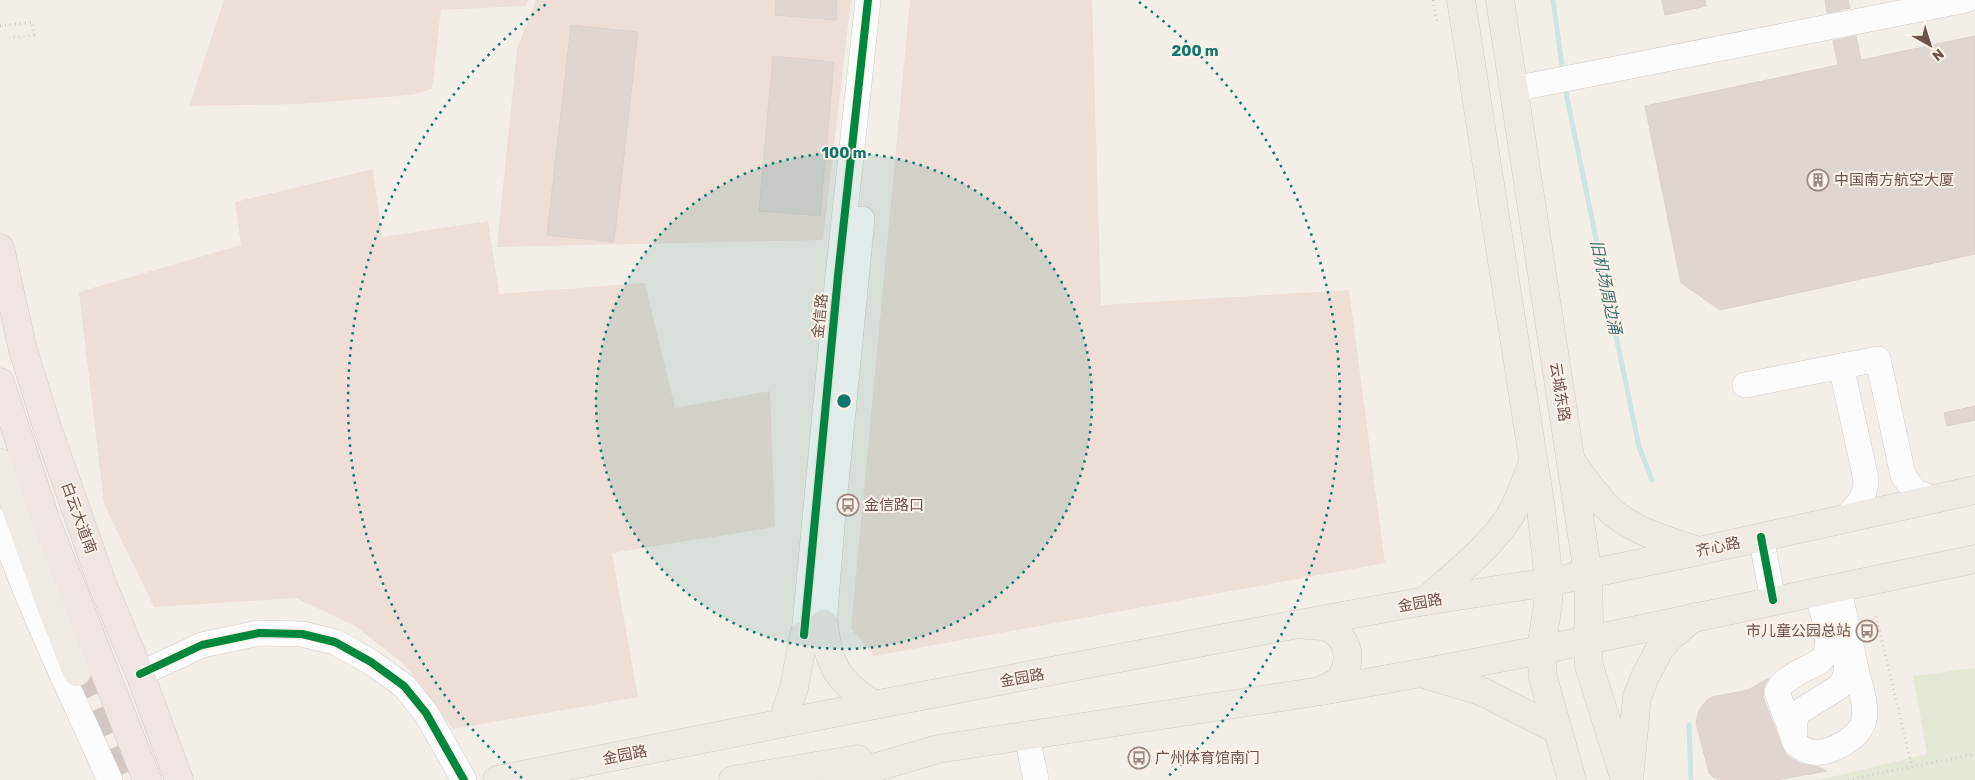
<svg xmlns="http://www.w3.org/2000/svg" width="1975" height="780" font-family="Rubik,'Noto Sans SC',sans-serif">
<rect width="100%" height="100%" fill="#f4eee9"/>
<g fill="#eddfd7">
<path d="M224 0H529L526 6 441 10 432 89 411 95 303 104 189 106Z"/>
<path d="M536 0H851L823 240 497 247 517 49Z"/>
<path d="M910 0H1092L1101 305 1349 290 1385 563 874 656 851 628Z"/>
<path d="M373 169 382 237 488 221 499 294 645 283 675 408 770 391 775 527 612 553 638 697 453 729 405 665 355 626 296 598 154 607 104 504 79 292 241 245 235 202Z"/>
</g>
<path fill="#e4e9d5" d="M1975 668V780H1819L1927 754 1913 676Z"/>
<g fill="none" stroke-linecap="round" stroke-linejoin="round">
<g stroke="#cce4e2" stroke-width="5">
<path d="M1553 0 1562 66"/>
<path d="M1566 93 1639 447 1652 480"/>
<path d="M1689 725 1691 780"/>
</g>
</g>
<g fill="#e0d6d1" stroke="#dcd0cc">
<path d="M776 0H837L836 20 775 15Z"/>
<path d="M1662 0H1705L1706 6 1665 15Z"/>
<path d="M1825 0H1848L1850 8 1827 13Z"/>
<path d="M571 25 638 32 614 242 547 235Z"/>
<path d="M1856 36 1861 60 1975 36V254L1720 310 1681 283 1645 106 1838 65 1833 41Z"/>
<path d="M773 56 834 62 820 216 759 211Z"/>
<path d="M1975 406V420L1947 426 1944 413Z"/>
<path d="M1769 678 1764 686 1763 697 1783 749 1787 756 1799 763 1818 767 1827 771 1776 780H1720L1713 777 1709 773 1696 723 1699 710 1707 700 1712 697 1748 690Z"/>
</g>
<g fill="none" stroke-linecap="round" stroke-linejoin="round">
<path stroke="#d2c7c2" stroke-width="28" stroke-dasharray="28 14" stroke-linecap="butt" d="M77 672 125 780"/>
<g stroke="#d3cbc7" stroke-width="26">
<g id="minor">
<path d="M1514 89 1966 0"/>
<path d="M1841 366 1866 479C1865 499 1858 505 1844 519"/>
<path d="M1745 385 1878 359 1903 475 1915 492 1936 499"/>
<path d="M0 522C30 610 72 695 110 780"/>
<path d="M1761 537 1773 600"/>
<path d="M1817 592C1821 610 1837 647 1820 661 1813 666 1803 669 1796 674 1788 679 1781 683 1777 692L1796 744C1809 755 1820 754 1835 748 1847 742 1861 734 1864 720 1867 706 1861 688 1857 674 1851 645 1845 616 1838 587"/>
<path d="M824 624 833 513 862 219"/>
<path d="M804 635 838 276 868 0"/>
<path d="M140 674 202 645 259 633 302 634 335 642 371 662 404 686 426 713 464 780"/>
<path d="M1027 736 1036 780"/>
<path d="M1794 740 1795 720 1799 712 1839 687C1849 675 1847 666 1844 651"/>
</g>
</g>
<g stroke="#d3c9c6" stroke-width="29">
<g id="major">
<path d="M1461 0 1541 509 1549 582 1548 603 1541 650 1543 678 1572 780"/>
<path d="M1500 0 1588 574 1589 620 1587 639 1589 666 1625 780"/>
<path d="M0 463 51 606 77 672"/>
<path d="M1573 464C1584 478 1594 494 1607 507 1630 531 1667 540 1698 551"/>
<path d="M1425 601C1453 576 1486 551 1508 519 1519 502 1525 482 1533 463"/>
<path d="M824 624C828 666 839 682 874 705"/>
<path d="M1306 625C1312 626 1320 625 1326 627 1347 634 1354 660 1341 678 1338 684 1327 687 1321 691"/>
<path d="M1424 674 1481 691 1558 730"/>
<path d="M782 723 794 688 804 635"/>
<path d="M1629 779 1637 697 1645 677 1659 650 1670 637 1694 617"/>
<path d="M497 780 874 705 1261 631 1425 601 1549 582 1699 551 1975 490"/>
<path d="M733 780 858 759"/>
<path d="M833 780 938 749 1321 691 1421 673 1541 650 1975 559"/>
</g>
</g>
<g stroke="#d3c9c6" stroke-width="29">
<g id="highway">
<path d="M0 248 23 350 48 430 103 586 140 674 179 780"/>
<path d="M0 382 47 524 147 780"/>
</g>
</g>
<g stroke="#d6ccca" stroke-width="3" stroke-dasharray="1 4" stroke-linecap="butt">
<path d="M1433 0 1437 23"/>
<path d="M0 26 32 22 34 35 9 38"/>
<path d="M1876 616 1912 767"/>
<path d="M1848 780 1975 754"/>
</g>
<use href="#minor" stroke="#fdfcfc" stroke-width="25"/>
<use href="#major" stroke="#f0eae5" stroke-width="28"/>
<use href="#highway" stroke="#efe6e4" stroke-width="28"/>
<g stroke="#fdf2e9" stroke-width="11">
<g id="cycleway">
<path d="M1761 537 1773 600"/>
<path d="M804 635 838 276 868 0"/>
<path d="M140 674 202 645 259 633 302 634 335 642 371 662 404 686 426 713 464 780"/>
</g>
</g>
<use href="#cycleway" stroke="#00873e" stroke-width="8"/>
</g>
<circle cx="844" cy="401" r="248" fill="#0f766e" fill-opacity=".12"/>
<g fill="none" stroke="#0f766e" stroke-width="2.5" stroke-dasharray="2.5 5">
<circle cx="844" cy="401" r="248"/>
<path d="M522 778A496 496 0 0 1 549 2M1139 2A496 496 0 0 1 1166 778"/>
</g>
<defs>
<g id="building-ring" transform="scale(1.125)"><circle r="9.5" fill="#fdf2e9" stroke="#9d8983" stroke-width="1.5"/><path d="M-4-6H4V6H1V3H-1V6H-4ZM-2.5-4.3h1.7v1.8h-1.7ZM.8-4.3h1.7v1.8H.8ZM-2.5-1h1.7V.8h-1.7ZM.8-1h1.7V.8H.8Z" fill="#9d8983"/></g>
<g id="bus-ring" transform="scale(1.125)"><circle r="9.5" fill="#fdf2e9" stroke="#9d8983" stroke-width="1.5"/><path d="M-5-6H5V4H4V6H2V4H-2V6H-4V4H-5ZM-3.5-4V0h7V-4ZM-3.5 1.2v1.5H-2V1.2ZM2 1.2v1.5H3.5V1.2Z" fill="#9d8983"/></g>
</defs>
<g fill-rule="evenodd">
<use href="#building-ring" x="1818" y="180"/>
<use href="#bus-ring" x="848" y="505"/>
<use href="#bus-ring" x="1867" y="631"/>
<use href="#bus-ring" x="1139" y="758"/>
</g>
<g text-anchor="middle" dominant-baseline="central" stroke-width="4" stroke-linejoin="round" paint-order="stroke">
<g font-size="15" fill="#6e534c" stroke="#fdf2e9" text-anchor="start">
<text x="1834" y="180">中国南方航空大厦</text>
<text x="864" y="505">金信路口</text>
<text x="1851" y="631" text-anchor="end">市儿童公园总站</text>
<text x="1155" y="758">广州体育馆南门</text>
</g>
<g font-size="15" fill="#6e534c" stroke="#fdf2e9">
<text transform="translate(820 316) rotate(-84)">金信路</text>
<text transform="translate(1560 392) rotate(81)">云城东路</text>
<text transform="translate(79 518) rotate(70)">白云大道南</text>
<text transform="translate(1718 547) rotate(-12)">齐心路</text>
<text transform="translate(1420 603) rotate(-10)">金园路</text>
<text transform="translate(1022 678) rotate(-10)">金园路</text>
<text transform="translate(625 755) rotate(-11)">金园路</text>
</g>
<g font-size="16" font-style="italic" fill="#427272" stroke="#fdf2e9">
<text transform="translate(1606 287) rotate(78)">旧机场周边涌</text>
</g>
</g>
<circle cx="844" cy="401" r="8" fill="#0f766e" stroke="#fdf2e9" stroke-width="2.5"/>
<g font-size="15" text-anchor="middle" font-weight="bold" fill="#0f766e" stroke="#fdf2e9" stroke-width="4" stroke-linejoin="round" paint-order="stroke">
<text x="1195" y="56">200 m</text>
<text x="844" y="158">100 m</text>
</g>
<g transform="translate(1930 45) rotate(141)" stroke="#fdf2e9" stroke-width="4" paint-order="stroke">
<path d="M0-4L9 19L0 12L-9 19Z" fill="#6e534c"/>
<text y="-8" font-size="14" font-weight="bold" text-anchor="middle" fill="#6e534c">N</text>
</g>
</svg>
